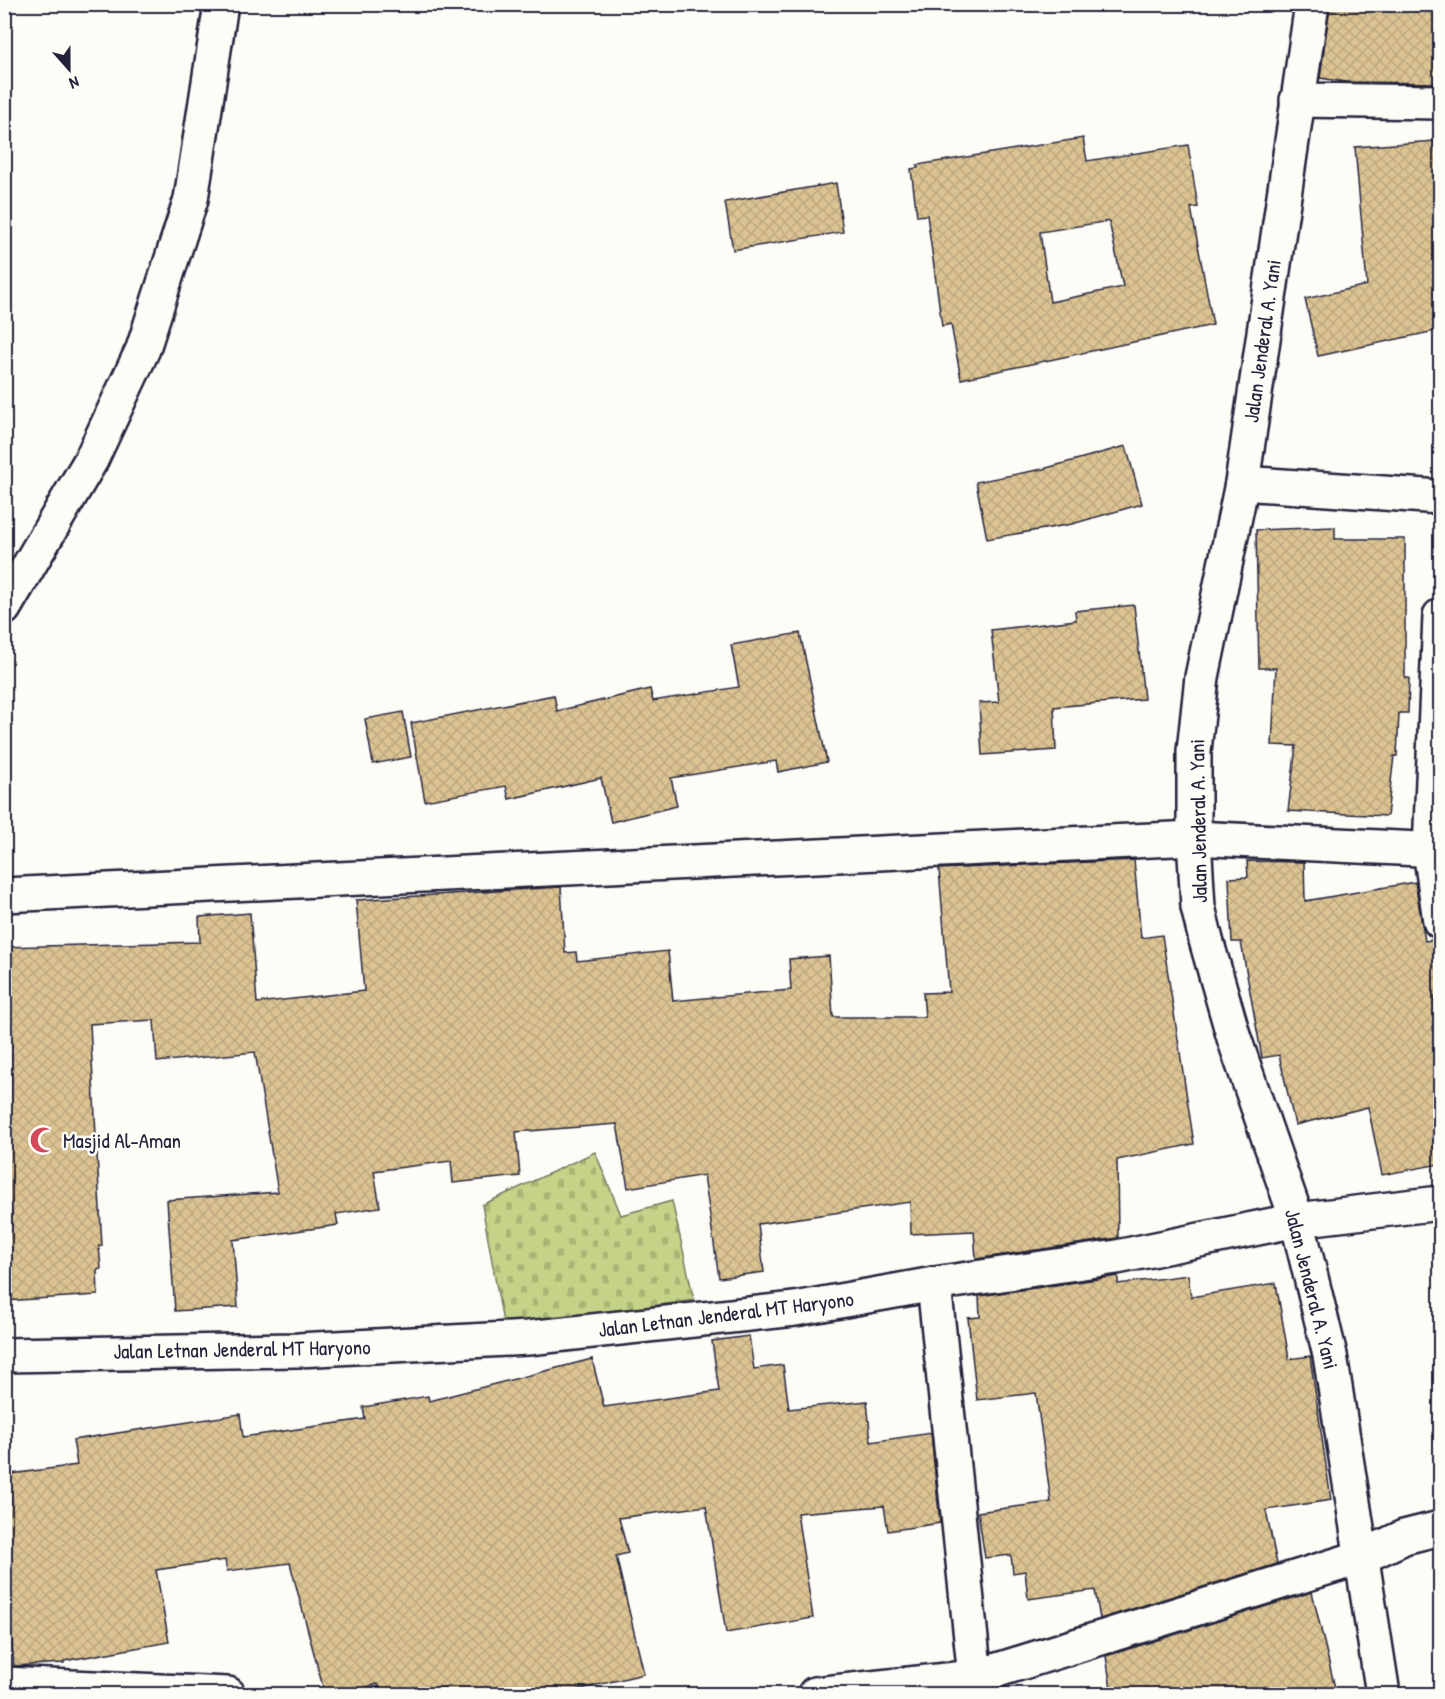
<svg xmlns="http://www.w3.org/2000/svg" width="1445" height="1699" font-family="'Patrick Hand',sans-serif">
<defs>
<pattern id="cemetery-stones" width="16" height="16" patternUnits="userSpaceOnUse" patternTransform="scale(1.5)"><rect width="16" height="16" fill="#c4d387"/><path d="M2 7V4a2 2 0 0 1 4 0v3zM10 15v-3a2 2 0 0 1 4 0v3z" fill="#a8b575"/></pattern>
<pattern id="building-cross-hatch" width="8" height="8" patternUnits="userSpaceOnUse" patternTransform="scale(1.5)"><rect width="8" height="8" fill="#dcc392"/><path d="M0 0l8 8M0 8l8-8" fill="none" stroke="#bca77f"/></pattern>
</defs>
<rect width="100%" height="100%" fill="#fdfcf7"/>
<filter id="ink" filterUnits="userSpaceOnUse"><feTurbulence type="fractalNoise" baseFrequency=".0167" numOctaves="2"/><feDisplacementMap in="SourceGraphic" scale="12" xChannelSelector="R" yChannelSelector="G"/><feConvolveMatrix kernelMatrix="1 2 1 2 8 2 1 2 1" color-interpolation-filters="sRGB"/></filter>
<g filter="url(#ink)">
<path fill="url(#cemetery-stones)" stroke="#737a61" stroke-width="1.5" d="M595 1152 621 1215 672 1201 694 1300 504 1328 482 1205Z"/>
<g fill="url(#building-cross-hatch)" stroke="#22223b" stroke-width="1.5" fill-rule="evenodd">
<path d="M1330 4H1440V83L1346 82 1320 78Z"/>
<path d="M1083 138 1087 161 1188 145 1198 207 1191 208 1213 325 961 379 951 324 942 326 927 215 917 216 911 169 918 168 917 165ZM1109 221 1123 287 1050 302 1040 232Z"/>
<path d="M1435 141 1440 183V330L1318 356 1305 299 1367 285 1355 147Z"/>
<path d="M836 183 843 232 733 250 725 202Z"/>
<path d="M1126 446 1142 504 1072 524 987 539 976 482 1043 469Z"/>
<path d="M1335 527V539H1405V678H1409L1408 713H1399L1397 756H1394L1387 816 1288 811 1296 746 1272 745 1276 668H1259L1256 530Z"/>
<path d="M1134 605 1144 699 1054 707 1056 750 982 755 979 703 999 702 991 630 1076 620 1075 611Z"/>
<path d="M800 633 827 762 778 772 776 761 671 778 677 806 611 822 601 778 509 799 506 786 425 801 411 723 554 695 557 711 650 689 653 701 739 687 731 645Z"/>
<path d="M403 712 411 757 373 764 365 719Z"/>
<path d="M1134 860 1141 938 1162 935 1194 1144 1117 1160 1118 1238 976 1259 974 1231 911 1234 910 1202 758 1224 764 1272 719 1278 704 1175 628 1188 617 1124 516 1132 520 1176 453 1183 451 1161 374 1171 380 1207 336 1214 338 1225 233 1240 238 1307 175 1311 167 1200 278 1192 255 1052 157 1062 154 1020 90 1024 102 1246H99L101 1269 97 1270 98 1295 4 1301V947L200 942 199 917 250 913 257 1003 364 991 356 900 561 887 565 953 576 952 577 961 668 951 673 1001 791 990 789 959 829 956 833 1017H925L923 993 949 992 939 869Z"/>
<path d="M1247 861 1304 862 1305 901 1415 882 1425 941 1432 940 1440 989V995L1434 996 1440 1032V1164L1382 1175 1368 1107 1295 1125 1279 1055 1262 1058 1241 942H1232L1229 878 1248 877Z"/>
<path d="M1188 1275 1191 1297 1276 1283 1289 1359 1310 1356 1331 1500 1266 1510 1277 1564 1100 1619 1095 1590 1028 1599 1025 1571 1013 1573 1011 1555 985 1558 978 1512 1051 1502 1036 1393 977 1400 968 1318 980 1317 979 1296 1118 1276V1284Z"/>
<path d="M749 1336 754 1369 783 1365 789 1409 867 1401 871 1442 931 1433 940 1523 888 1531 884 1506 797 1513 813 1618 726 1633 706 1506 619 1518 628 1553 616 1556 644 1674 555 1695H446L444 1688 413 1695H380L378 1684 338 1695H325L290 1563 227 1571 225 1560 156 1570 169 1642 64 1661V1663L14 1666 4 1564V1475L77 1465 73 1440 240 1414 243 1437 365 1419 363 1407 428 1396 429 1401 592 1359 604 1407 719 1391 712 1341Z"/>
<path d="M1312 1592 1335 1688 1307 1695H1112L1106 1656Z"/>
</g>
<g fill="none" stroke-linecap="round" stroke-linejoin="round">
<g stroke="#22223b" stroke-width="38">
<g id="minor">
<path d="M1297 100 1440 102"/>
<path d="M1242 483 1440 497"/>
<path d="M1440 616 1430 850 1440 921"/>
<path d="M4 895 1194 838 1440 850"/>
<path d="M934 1284 975 1677"/>
<path d="M4 1355 298 1350 528 1338 795 1309 934 1284 1117 1257 1297 1220 1440 1203"/>
<path d="M4 1684 228 1694"/>
<path d="M815 1694 975 1677 1362 1557 1404 1537 1440 1528"/>
</g>
</g>
<g stroke="#22223b" stroke-width="38">
<path id="tertiary" d="M1312 4 1242 483 1202 677 1194 751V838L1198 907 1206 940 1234 1038 1297 1220 1330 1355 1383 1694"/>
</g>
<g stroke="#22223b" stroke-width="38">
<path id="secondary" d="M4 608 91 460 143 349 191 199 221 4"/>
</g>
<use href="#minor" stroke="#fdfcf7" stroke-width="33"/>
<use href="#tertiary" stroke="#fdfcf7" stroke-width="33"/>
<use href="#secondary" stroke="#fdfcf7" stroke-width="33"/>
</g>
</g>
<defs>
<g id="mosque-bare" transform="scale(2.07)"><path d="M3.5-4.9A6 6 0 1 0 3.5 4.9A5 5 0 1 1 3.5-4.9Z" fill="#d1495b" stroke="#fdfcf7" stroke-width="2.5" paint-order="stroke"/></g>
</defs>
<g fill-rule="evenodd">
<use href="#mosque-bare" x="43" y="1140"/>
</g>
<g text-anchor="middle" dominant-baseline="central" stroke-width="5" stroke-linejoin="round" paint-order="stroke">
<g font-size="21" fill="#22223b" stroke="#fdfcf7">
<text transform="translate(1262 341) rotate(-82)">Jalan Jenderal A. Yani</text>
<text transform="translate(1198 821) rotate(-91)">Jalan Jenderal A. Yani</text>
<text transform="translate(1312 1289) rotate(76)">Jalan Jenderal A. Yani</text>
<text transform="translate(726 1314) rotate(-7)">Jalan Letnan Jenderal MT Haryono</text>
<text transform="translate(242 1349) rotate(-1)">Jalan Letnan Jenderal MT Haryono</text>
</g>
<g font-size="21" fill="#22223b" stroke="#fdfcf7" text-anchor="start">
<text x="63" y="1140">Masjid Al-Aman</text>
</g>
</g>
<rect width="1445" height="1699" fill="none" stroke="#fdfcf7" stroke-width="24"/>
<rect x="12" y="12" width="1421" height="1675" fill="none" stroke="#22223b" stroke-width="2" filter="url(#ink)"/>
<g transform="translate(69 69) rotate(159)" stroke="#fdfcf7" stroke-width="4.5" paint-order="stroke">
<path d="M0-4.5L10 22L0 15L-10 22Z" fill="#22223b"/>
<text y="-9" font-size="16" font-weight="bold" text-anchor="middle" fill="#22223b">N</text>
</g>
</svg>
